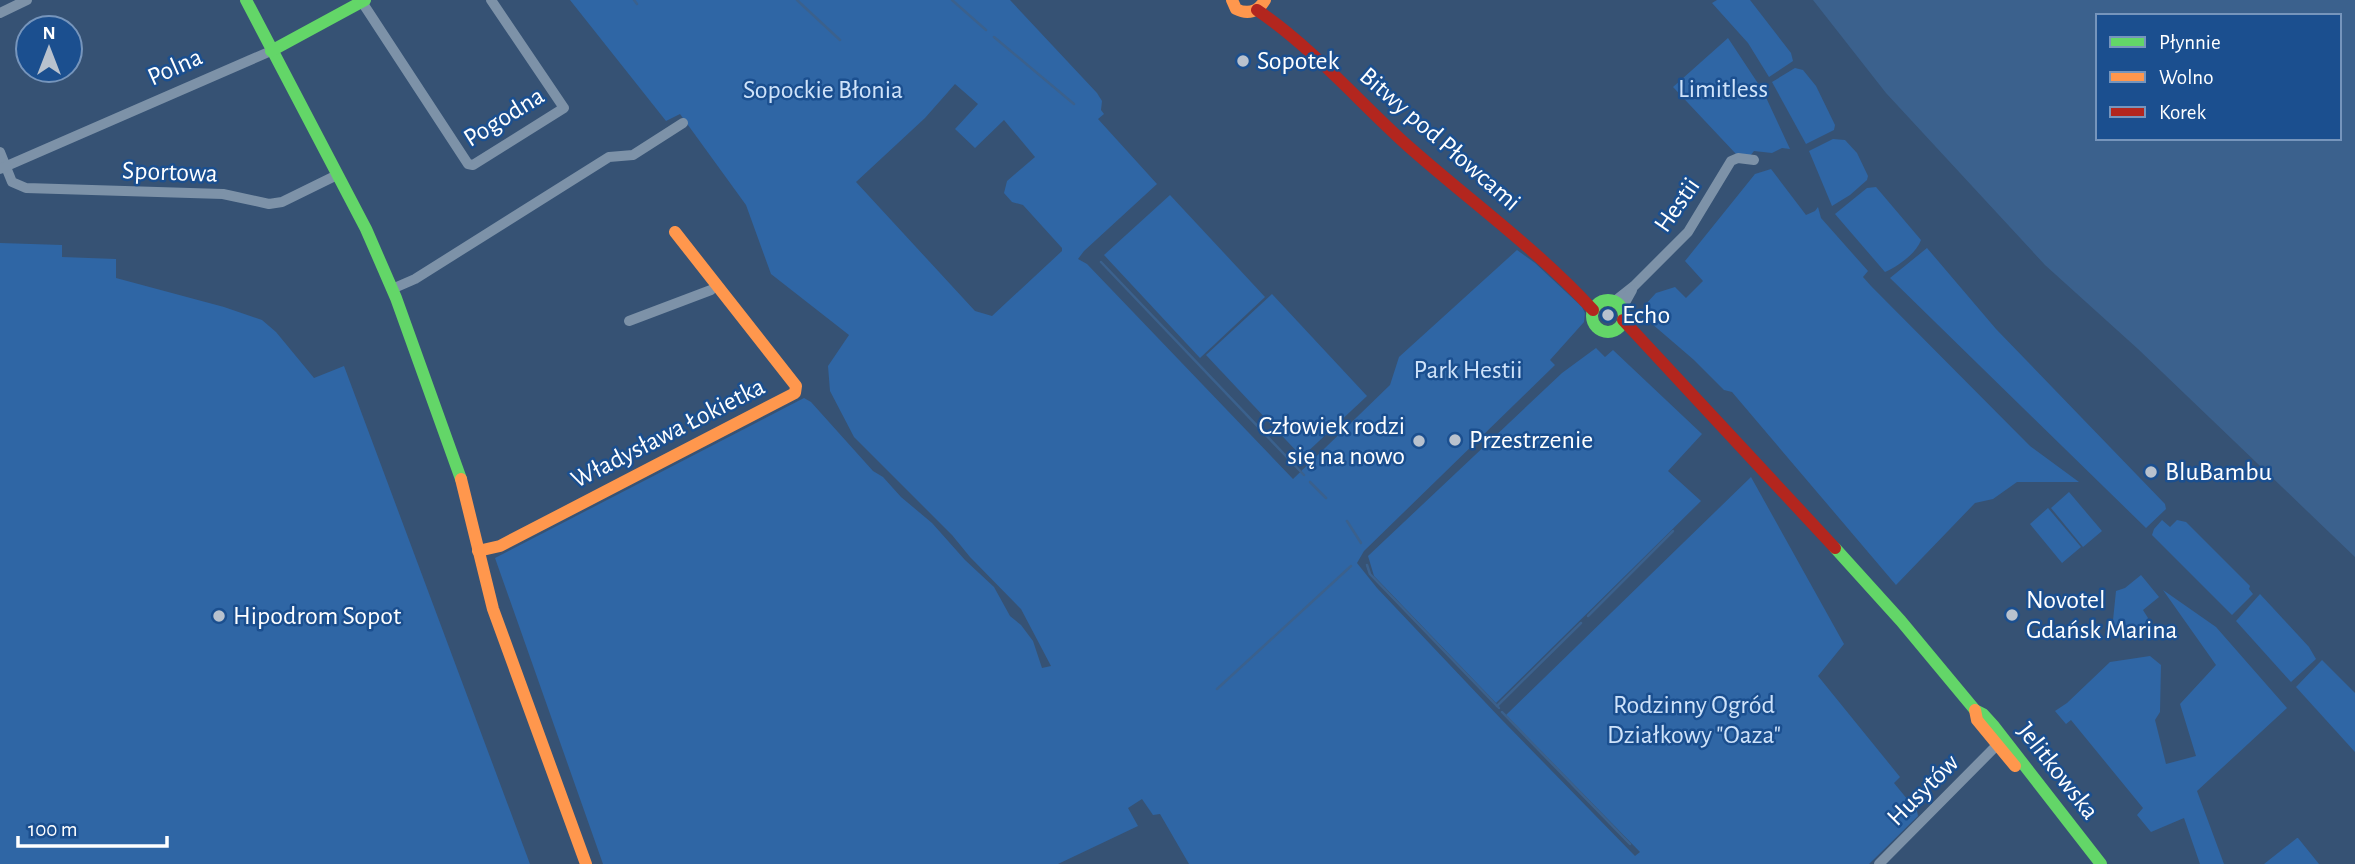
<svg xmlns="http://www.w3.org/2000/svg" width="2355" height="864" font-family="'Alegreya Sans',sans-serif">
<rect width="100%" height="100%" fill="#365274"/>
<g fill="#2f66a5" fill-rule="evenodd">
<path d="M570 0H1010L1097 93 1102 101 1101 110 1104 114 1098 119 1157 184 1084 251 1078 259 1087 264 1293 479 1390 385 1399 357 1517 250 1535 263 1582 307 1585 313 1584 322 1550 360 1555 365 1364 551 1357 563 1377 588 1502 720 1635 856 1640 852 1506 715 1751 477 1844 644 1818 676 1900 777 1894 783 1917 811 1918 816 1869 864H1189L1160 814 1153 815 1142 799 1128 808 1138 826 1058 864H603L495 558 800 400 804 398 811 402 873 471 883 477 901 497 932 523 965 560 994 587 1010 616 1021 625 1033 641 1042 668 1051 666 1021 609 970 557 952 535 854 437 830 391 828 366 849 335 771 274 746 205 680 114 666 121ZM955 84 978 104 955 129 975 148 1004 120 1035 157 1007 181 1004 193 1012 202 1023 205 1062 248V251L992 316 975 311 856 182 925 118Z"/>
<path d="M1717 0H1750L1791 53 1793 61 1769 77 1748 43 1712 3Z"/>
<path d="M1728 38 1763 91 1790 149 1782 148 1772 153 1754 151 1750 156 1736 154 1673 87Z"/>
<path d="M1795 68 1803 70 1816 86 1835 125 1834 130 1806 144 1772 82Z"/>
<path d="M1833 139 1845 140 1857 153 1868 176 1867 180 1850 195 1832 206 1809 151Z"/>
<path d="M1771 169 1806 215 1815 211 1818 207 1821 218 1868 271 1863 277 1871 286 2030 446 2079 482H2017L1993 499 1975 503 1896 585 1732 392 1724 390 1694 360 1644 317V306L1656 293 1675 287 1686 298 1703 281 1685 261 1755 174Z"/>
<path d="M1876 187 1921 240C1916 254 1898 266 1885 272L1835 214 1867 188Z"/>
<path d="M1170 195 1265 297 1200 358 1104 255Z"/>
<path d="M0 243 62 245V257L116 259V278L224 307 262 320 276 332 314 378 344 366 530 864H0Z"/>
<path d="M1927 248 1996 329 2165 504 2166 509 2146 528 1890 278Z"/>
<path d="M1272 294 1367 396 1302 457 1206 355Z"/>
<path d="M1596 348 1605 357 1613 350 1702 434 1668 471 1701 501 1496 703 1374 576 1368 556 1562 373Z"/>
<path d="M2069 492 2102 531 2083 547 2051 508Z"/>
<path d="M2048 508 2081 547 2062 563 2030 524Z"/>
<path d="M2162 520 2170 527 2177 520 2186 522 2250 586 2249 589 2253 594 2232 615 2152 535 2154 529Z"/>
<path d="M2141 575 2159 597 2143 610 2148 618 2140 632 2118 635 2112 630 2116 591 2125 588Z"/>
<path d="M2163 590 2216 627 2287 708 2197 791 2224 864H2200L2184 818 2151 832 2137 815 2143 808 2071 720 2066 724 2055 711 2067 703 2110 662 2150 656 2161 665 2160 712 2155 720 2166 764 2196 756 2180 704 2216 665Z"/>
<path d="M2260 594 2309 647 2316 659 2291 682 2236 621Z"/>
<path d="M2322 660 2355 693V752L2296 687Z"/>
<path d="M2298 838 2319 864H2264L2297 838Z"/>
</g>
<path fill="#3b618d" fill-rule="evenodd" d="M1813 0H2355V557L2138 349 2045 265 1886 93ZM2098 16H2339V138H2098Z"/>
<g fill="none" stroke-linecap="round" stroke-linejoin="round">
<g stroke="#3b618d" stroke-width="2.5">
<path d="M634 0 637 4"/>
<path d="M797 0 840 40"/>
<path d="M952 0 986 30"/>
<path d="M994 37 1074 104"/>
<path d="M1101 262 1304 475"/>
<path d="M1310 482 1326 498"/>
<path d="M1347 521 1361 543"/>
<path d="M1367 565 1370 574 1499 708"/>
<path d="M1588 616 1673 531"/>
<path d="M1217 689 1351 566"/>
<path d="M1497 706 1581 623"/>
<path d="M1502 712 1630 844"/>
</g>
<g stroke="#7d92a8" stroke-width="10">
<path d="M362 2 468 164 473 165 564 108 491 0"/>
<path d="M0 13 27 0"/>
<path d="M0 152 12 182 26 188 223 194 269 204 282 202 337 175"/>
<path d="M0 169 271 51"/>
<path d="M392 289 415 279 609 157 633 155 683 123"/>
<path d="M1615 301 1634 286 1688 232 1731 161 1738 158 1754 160"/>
<path d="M1622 308 1632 290"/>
<path d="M629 321 711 290 717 285"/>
<path d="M1879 864 1997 745"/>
</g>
<g stroke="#63d668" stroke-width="12">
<path d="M246 0 366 229 396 298 461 479"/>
<path d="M271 51 365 0"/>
<circle cx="1608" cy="316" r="16"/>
<path d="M1835 548 1901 621 1975 710 1983 714 1993 725 2101 864"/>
</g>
<g stroke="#ff974d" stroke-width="12">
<path d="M1232 0 1236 9C1248 15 1258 12 1265 0"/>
<path d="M461 479 493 609 586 864"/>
<path d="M478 551 500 546 795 393 796 386 675 232"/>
<path d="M1975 710 1977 720 2015 766"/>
</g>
<g stroke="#b3261e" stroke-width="12">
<path d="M1257 10C1313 48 1358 101 1408 146 1470 201 1537 249 1593 310"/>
<path d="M1623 320 1835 548"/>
</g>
</g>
<g fill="#b9c2ce" stroke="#1b4f8f" stroke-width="2.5">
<circle cx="1243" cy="61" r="7"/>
<circle cx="1608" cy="315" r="7"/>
<circle cx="1455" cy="440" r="7"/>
<circle cx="1419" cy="441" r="7"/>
<circle cx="2151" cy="472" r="7"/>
<circle cx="2012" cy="615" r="7"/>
<circle cx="219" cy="616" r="7"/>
</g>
<g text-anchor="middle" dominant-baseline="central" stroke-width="5" stroke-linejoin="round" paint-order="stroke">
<g font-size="26" fill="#fff" stroke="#1b4f8f" text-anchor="start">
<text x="1257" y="61">Sopotek</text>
<text x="1622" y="315">Echo</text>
<text x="1405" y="426" text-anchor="end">Człowiek rodzi<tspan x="1405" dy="30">się na nowo</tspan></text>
<text x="1469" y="440">Przestrzenie</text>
<text x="2165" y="472">BluBambu</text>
<text x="2026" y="600">Novotel<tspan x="2026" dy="30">Gdańsk Marina</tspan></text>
<text x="233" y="616">Hipodrom Sopot</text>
</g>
<g font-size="26" fill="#fff" stroke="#1b4f8f">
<text transform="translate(175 67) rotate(-24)">Polna</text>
<text transform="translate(504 117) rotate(-32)">Pogodna</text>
<text transform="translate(1440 139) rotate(41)">Bitwy pod Płowcami</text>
<text transform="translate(170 172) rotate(2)">Sportowa</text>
<text transform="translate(1677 205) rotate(-55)">Hestii</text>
<text transform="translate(668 433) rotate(-27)">Władysława Łokietka</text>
<text transform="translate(2058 771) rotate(52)">Jelitkowska</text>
<text transform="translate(1923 790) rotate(-45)">Husytów</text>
</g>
<g font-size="26" fill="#cfe3fa" stroke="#1b4f8f">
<text x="1723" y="89">Limitless</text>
<text x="823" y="90">Sopockie Błonia</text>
<text x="1468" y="370">Park Hestii</text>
<text x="1694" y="705">Rodzinny Ogród<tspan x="1694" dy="30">Działkowy "Oaza"</tspan></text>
</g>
</g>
<rect x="2096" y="14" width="245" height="126" fill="#1b4f8f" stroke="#7695bc" stroke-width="2"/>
<rect x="2110" y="37" width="35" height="10" fill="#63d668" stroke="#7695bc" stroke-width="2"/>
<text x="2159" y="49" font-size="21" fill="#ffffff">Płynnie</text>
<rect x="2110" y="72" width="35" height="10" fill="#ff974d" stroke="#7695bc" stroke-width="2"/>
<text x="2159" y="84" font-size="21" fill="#ffffff">Wolno</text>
<rect x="2110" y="107" width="35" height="10" fill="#b3261e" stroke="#7695bc" stroke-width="2"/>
<text x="2159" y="119" font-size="21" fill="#ffffff">Korek</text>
<g transform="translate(49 49)"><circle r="33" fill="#1b4f8f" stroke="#7695bc" stroke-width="2"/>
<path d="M0-5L12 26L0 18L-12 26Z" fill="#b9c2ce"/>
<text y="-10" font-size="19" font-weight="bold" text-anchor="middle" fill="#ffffff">N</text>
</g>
<path d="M18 836v10h149v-10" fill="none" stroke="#ffffff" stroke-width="3.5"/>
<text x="28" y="836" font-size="21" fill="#ffffff" stroke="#1b4f8f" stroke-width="5" paint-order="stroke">100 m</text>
</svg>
